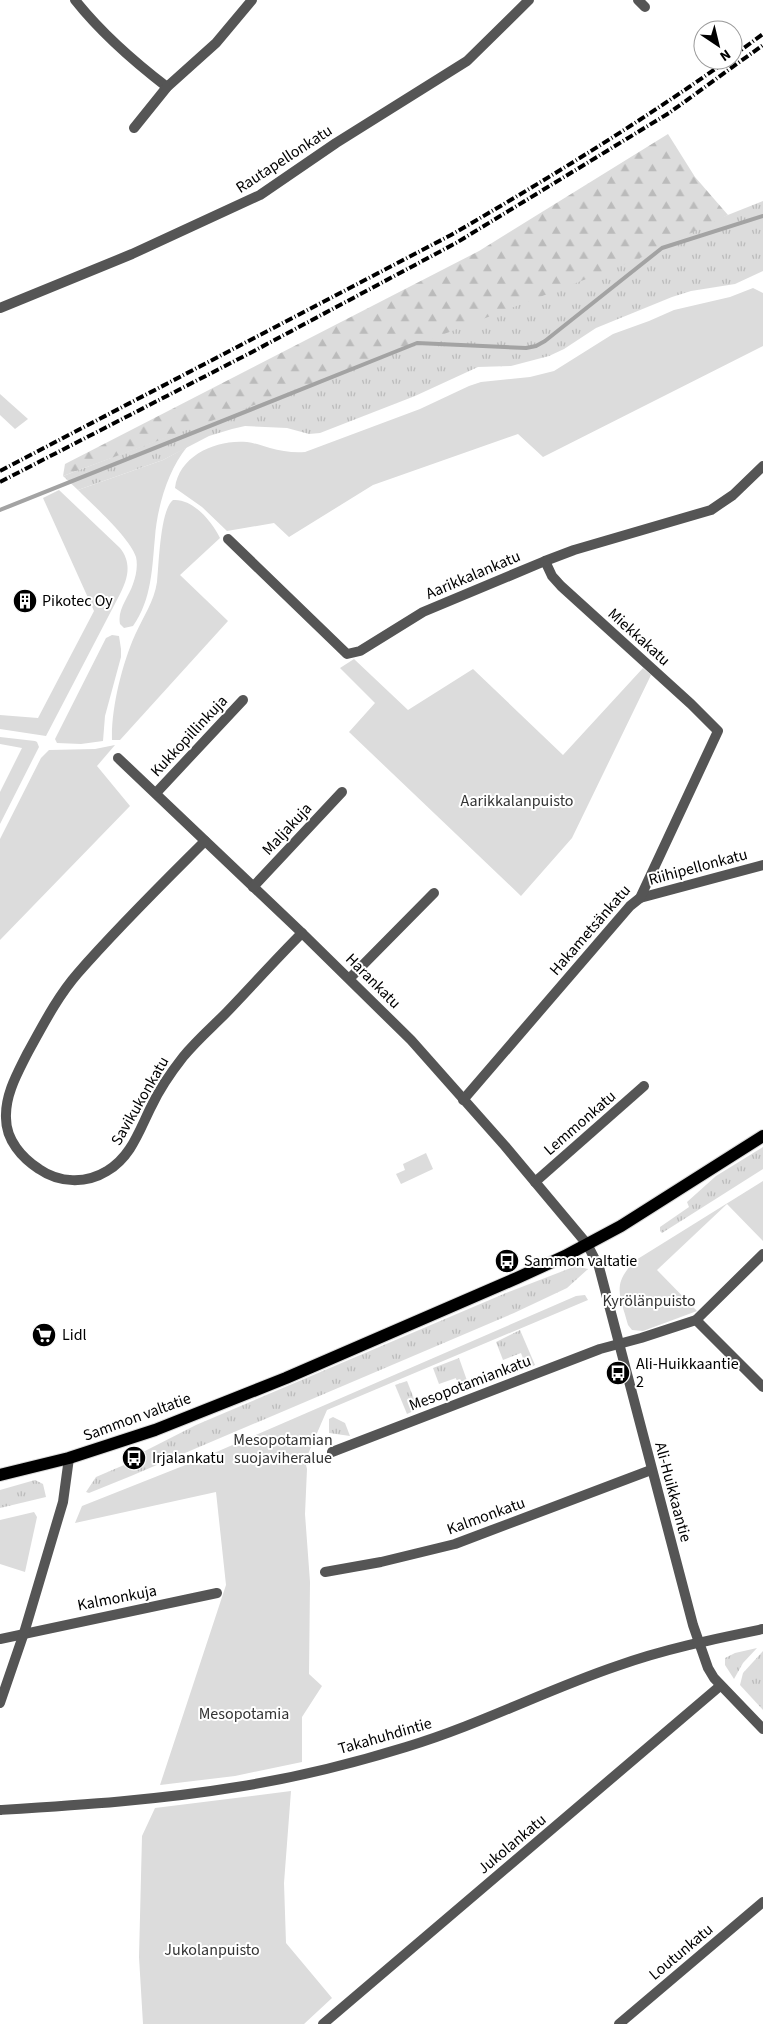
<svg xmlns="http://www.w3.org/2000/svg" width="763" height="2024" font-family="'Source Sans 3',sans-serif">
<defs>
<pattern id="grass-tufts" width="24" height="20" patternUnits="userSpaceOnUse" patternTransform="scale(1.25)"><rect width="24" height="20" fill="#dcdcdc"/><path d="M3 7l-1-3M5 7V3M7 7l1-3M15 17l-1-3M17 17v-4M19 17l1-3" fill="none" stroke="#bbb"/></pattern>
<pattern id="forest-firs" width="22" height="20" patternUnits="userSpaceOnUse" patternTransform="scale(1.25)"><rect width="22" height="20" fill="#dcdcdc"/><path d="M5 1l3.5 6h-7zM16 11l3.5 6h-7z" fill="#bbb"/></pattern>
</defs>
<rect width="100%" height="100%" fill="#fff"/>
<g fill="url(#grass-tufts)">
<path d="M763 201V271L735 284 691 291 672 297 596 328 564 349 549 356 511 366 478 367 415 396 320 433 309 434 287 428 245 426 232 429 209 436 163 460 78 490 63 476 235 411Z"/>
<path d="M763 1147V1169L662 1233 660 1231V1227L689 1207 687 1202 716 1176Z"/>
<path d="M576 1266 588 1269 567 1288 514 1313 131 1476 89 1493 86 1492 96 1477 145 1456V1451L196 1425 506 1293Z"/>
<path d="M520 1330 535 1365 527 1369 521 1353 503 1360 496 1342Z"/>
<path d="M459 1358 470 1389 462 1392 456 1378 439 1384 433 1368Z"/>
<path d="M407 1381 418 1409 407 1414 395 1385Z"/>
<path d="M333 1417 345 1423 350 1436 329 1433V1419Z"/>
<path d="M35 1480 43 1484 46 1497 0 1508V1490Z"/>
<path d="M757 1648 743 1663 734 1679 725 1665V1658L735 1653Z"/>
<path d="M763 1651V1710L740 1685 743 1673Z"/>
</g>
<path fill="url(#forest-firs)" d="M668 134 695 177 728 215 638 259 439 336 63 476 65 464 479 251Z"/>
<g fill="#dcdcdc">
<path d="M753 288 763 293V346L543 457 518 434 373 485 289 537 274 523 227 531 202 507 175 488C179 455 217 439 247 442 255 443 262 446 270 448 281 451 293 453 305 452L420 409 469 386 481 382 530 377 554 371 613 334 649 321 674 310 730 297Z"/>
<path d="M0 394 28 419 15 429 0 415Z"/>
<path d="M187 447C168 470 157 508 155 537 152 568 152 599 133 626L124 628 120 624C117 609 129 597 133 584 136 576 138 566 136 557 130 538 93 505 78 490L163 460Z"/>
<path d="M59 490 120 548C132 563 128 578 120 594L46 736 0 729V715L38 718 94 611 43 498Z"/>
<path d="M173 500C193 498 213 523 220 538L180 575 228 621 120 740H112C111 709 122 664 135 635 143 617 154 602 157 582 159 565 160 510 173 500Z"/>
<path d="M112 635 119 636 121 649V657L105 716 103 741 81 744 57 743 55 739 106 638Z"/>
<path d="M354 659 408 710 473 669 563 755 643 668 651 675 572 838 521 896 349 732 375 703 340 668Z"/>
<path d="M0 737 35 741 37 742 39 747 0 824V792L22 748 0 744Z"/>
<path d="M115 745 97 766 130 806 0 940V839L41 758 49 750 95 749Z"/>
<path d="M426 1153 433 1169 401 1184 396 1174 405 1170 403 1164Z"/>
<path d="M763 1181V1241L727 1204 657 1270 697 1311 643 1331 632 1330 628 1325C620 1295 611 1284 636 1260Z"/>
<path d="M585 1295 588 1300 327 1410 305 1461 307 1469 305 1514 310 1582 309 1674 322 1686 302 1717V1762L235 1776 160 1785 226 1585 216 1492 75 1523 82 1506 198 1460 576 1296Z"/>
<path d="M34 1512 37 1517 25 1572 0 1564V1520Z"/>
<path d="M291 1791 284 1883 286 1943 332 1998 304 2024H143L139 1957 142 1836 155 1808Z"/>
</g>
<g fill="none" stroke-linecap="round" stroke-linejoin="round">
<path stroke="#a3a3a3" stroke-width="4" d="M0 510 417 343 526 348 536 346 545 341 662 248 763 216"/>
<g stroke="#dbdbdb" stroke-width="14">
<path id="primary" d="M0 1475 69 1458 155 1430 286 1378 517 1278 565 1256 621 1226 763 1136"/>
</g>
<g stroke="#555" stroke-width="10">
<path d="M75 0C102 34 133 61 167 87"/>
<path d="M638 0 645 7"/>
<path d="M134 128 167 87 216 43 252 0"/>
<path d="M0 308 132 254 260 195 336 143 467 61 529 0"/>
<path d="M228 539 347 654 360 651 423 612 545 561 574 550 711 510 733 495 763 466"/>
<path d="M118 758 302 933 411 1040 505 1146 587 1244"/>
<path d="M156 793 243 700"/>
<path d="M205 841C162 884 118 927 78 973 57 997 42 1027 27 1054 17 1074 5 1095 6 1118 6 1140 22 1158 39 1169 59 1183 86 1184 107 1171 131 1157 139 1131 151 1107 159 1090 172 1071 183 1057 196 1041 211 1028 225 1014 251 987 276 959 302 933"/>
<path d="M253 887 342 792"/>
<path d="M640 898 763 865"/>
<path d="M350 978 434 893"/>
<path d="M463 1100 630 906 640 898 718 731 691 704 561 586 552 576 545 561"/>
<path d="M535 1182 644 1086"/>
<path d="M696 1320 763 1387"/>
<path d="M332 1452 600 1349 641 1338 696 1320 763 1254"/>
<path d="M325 1572 381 1562 455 1544 651 1470"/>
<path d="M0 1639 217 1593"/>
<path d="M323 2024 720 1686"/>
<path d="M619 2024 763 1902"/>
</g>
<g stroke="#555" stroke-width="10">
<path d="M587 1244 599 1267 693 1625 708 1668 714 1678 763 1729"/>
<path d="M0 1703 24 1633 63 1502 69 1458"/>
<path d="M0 1810C79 1805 159 1800 237 1787 294 1778 351 1764 406 1747 479 1725 546 1690 617 1666 664 1649 714 1639 763 1629"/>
</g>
<use href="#primary" stroke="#000" stroke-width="12"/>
<g stroke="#000" stroke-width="4" stroke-dasharray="8 2.5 1 2.5" stroke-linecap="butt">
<path d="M733 56 763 34"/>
<path d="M0 471 451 235C546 180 639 123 728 60"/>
<path d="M0 482 254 351 456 243 669 113 763 45"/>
</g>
</g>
<defs>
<g id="building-disc" transform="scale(1.25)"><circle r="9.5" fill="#000" stroke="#fff"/><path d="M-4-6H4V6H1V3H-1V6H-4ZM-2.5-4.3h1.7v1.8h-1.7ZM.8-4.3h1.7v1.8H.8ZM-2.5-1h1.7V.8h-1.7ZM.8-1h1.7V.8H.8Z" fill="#fff"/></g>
<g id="bus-disc" transform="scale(1.25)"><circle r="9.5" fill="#000" stroke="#fff"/><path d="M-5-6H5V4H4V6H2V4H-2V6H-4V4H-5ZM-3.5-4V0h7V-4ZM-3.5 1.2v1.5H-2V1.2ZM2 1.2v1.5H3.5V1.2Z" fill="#fff"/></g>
<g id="supermarket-disc" transform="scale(1.25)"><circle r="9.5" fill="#000" stroke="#fff"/><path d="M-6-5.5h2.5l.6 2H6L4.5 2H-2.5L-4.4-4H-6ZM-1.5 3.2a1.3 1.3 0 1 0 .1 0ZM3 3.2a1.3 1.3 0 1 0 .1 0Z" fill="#fff"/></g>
</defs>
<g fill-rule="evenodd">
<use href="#building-disc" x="25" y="601"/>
<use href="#bus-disc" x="507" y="1261"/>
<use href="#supermarket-disc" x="44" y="1335"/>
<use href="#bus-disc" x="618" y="1373"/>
<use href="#bus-disc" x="134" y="1458"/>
</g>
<g text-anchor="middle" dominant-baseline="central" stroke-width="4" stroke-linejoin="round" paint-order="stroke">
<g font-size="16" fill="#000" stroke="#fff">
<text transform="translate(284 159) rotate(-33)">Rautapellonkatu</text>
<text transform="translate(473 575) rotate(-23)">Aarikkalankatu</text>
<text transform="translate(639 637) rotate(42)">Miekkakatu</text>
<text transform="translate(189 736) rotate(-47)">Kukkopillinkuja</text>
<text transform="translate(287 829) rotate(-47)">Maljakuja</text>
<text transform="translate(698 867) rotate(-15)">Riihipellonkatu</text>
<text transform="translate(590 930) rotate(-49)">Hakametsänkatu</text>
<text transform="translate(373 981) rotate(45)">Harankatu</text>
<text transform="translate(140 1101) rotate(-60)">Savikukonkatu</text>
<text transform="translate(580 1123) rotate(-41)">Lemmonkatu</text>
<text transform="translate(470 1383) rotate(-21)">Mesopotamiankatu</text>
<text transform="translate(137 1417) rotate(-20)">Sammon valtatie</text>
<text transform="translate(673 1492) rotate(75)">Ali-Huikkaantie</text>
<text transform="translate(486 1516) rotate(-20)">Kalmonkatu</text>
<text transform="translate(117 1598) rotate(-11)">Kalmonkuja</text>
<text transform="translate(385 1736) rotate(-16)">Takahuhdintie</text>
<text transform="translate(512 1844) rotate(-40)">Jukolankatu</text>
<text transform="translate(681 1952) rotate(-40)">Loutunkatu</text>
</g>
<g font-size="16" fill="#000" stroke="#fff" text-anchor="start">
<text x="42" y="601">Pikotec Oy</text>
<text x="524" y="1261">Sammon valtatie</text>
<text x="62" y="1335">Lidl</text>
<text x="636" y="1364">Ali-Huikkaantie<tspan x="636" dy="18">2</tspan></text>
<text x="152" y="1458">Irjalankatu</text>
</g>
<g font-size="16" fill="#333" stroke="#fff">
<text x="517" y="801">Aarikkalanpuisto</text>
<text x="649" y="1301">Kyrölänpuisto</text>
<text x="283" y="1440">Mesopotamian<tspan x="283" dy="18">suojaviheralue</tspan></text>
<text x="244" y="1714">Mesopotamia</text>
<text x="212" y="1950">Jukolanpuisto</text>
</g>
</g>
<g transform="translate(718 45) rotate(145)"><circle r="24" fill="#ffffff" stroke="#999999"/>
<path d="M0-4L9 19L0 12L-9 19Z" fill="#000000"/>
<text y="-8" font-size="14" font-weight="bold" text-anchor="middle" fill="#000000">N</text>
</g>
</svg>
